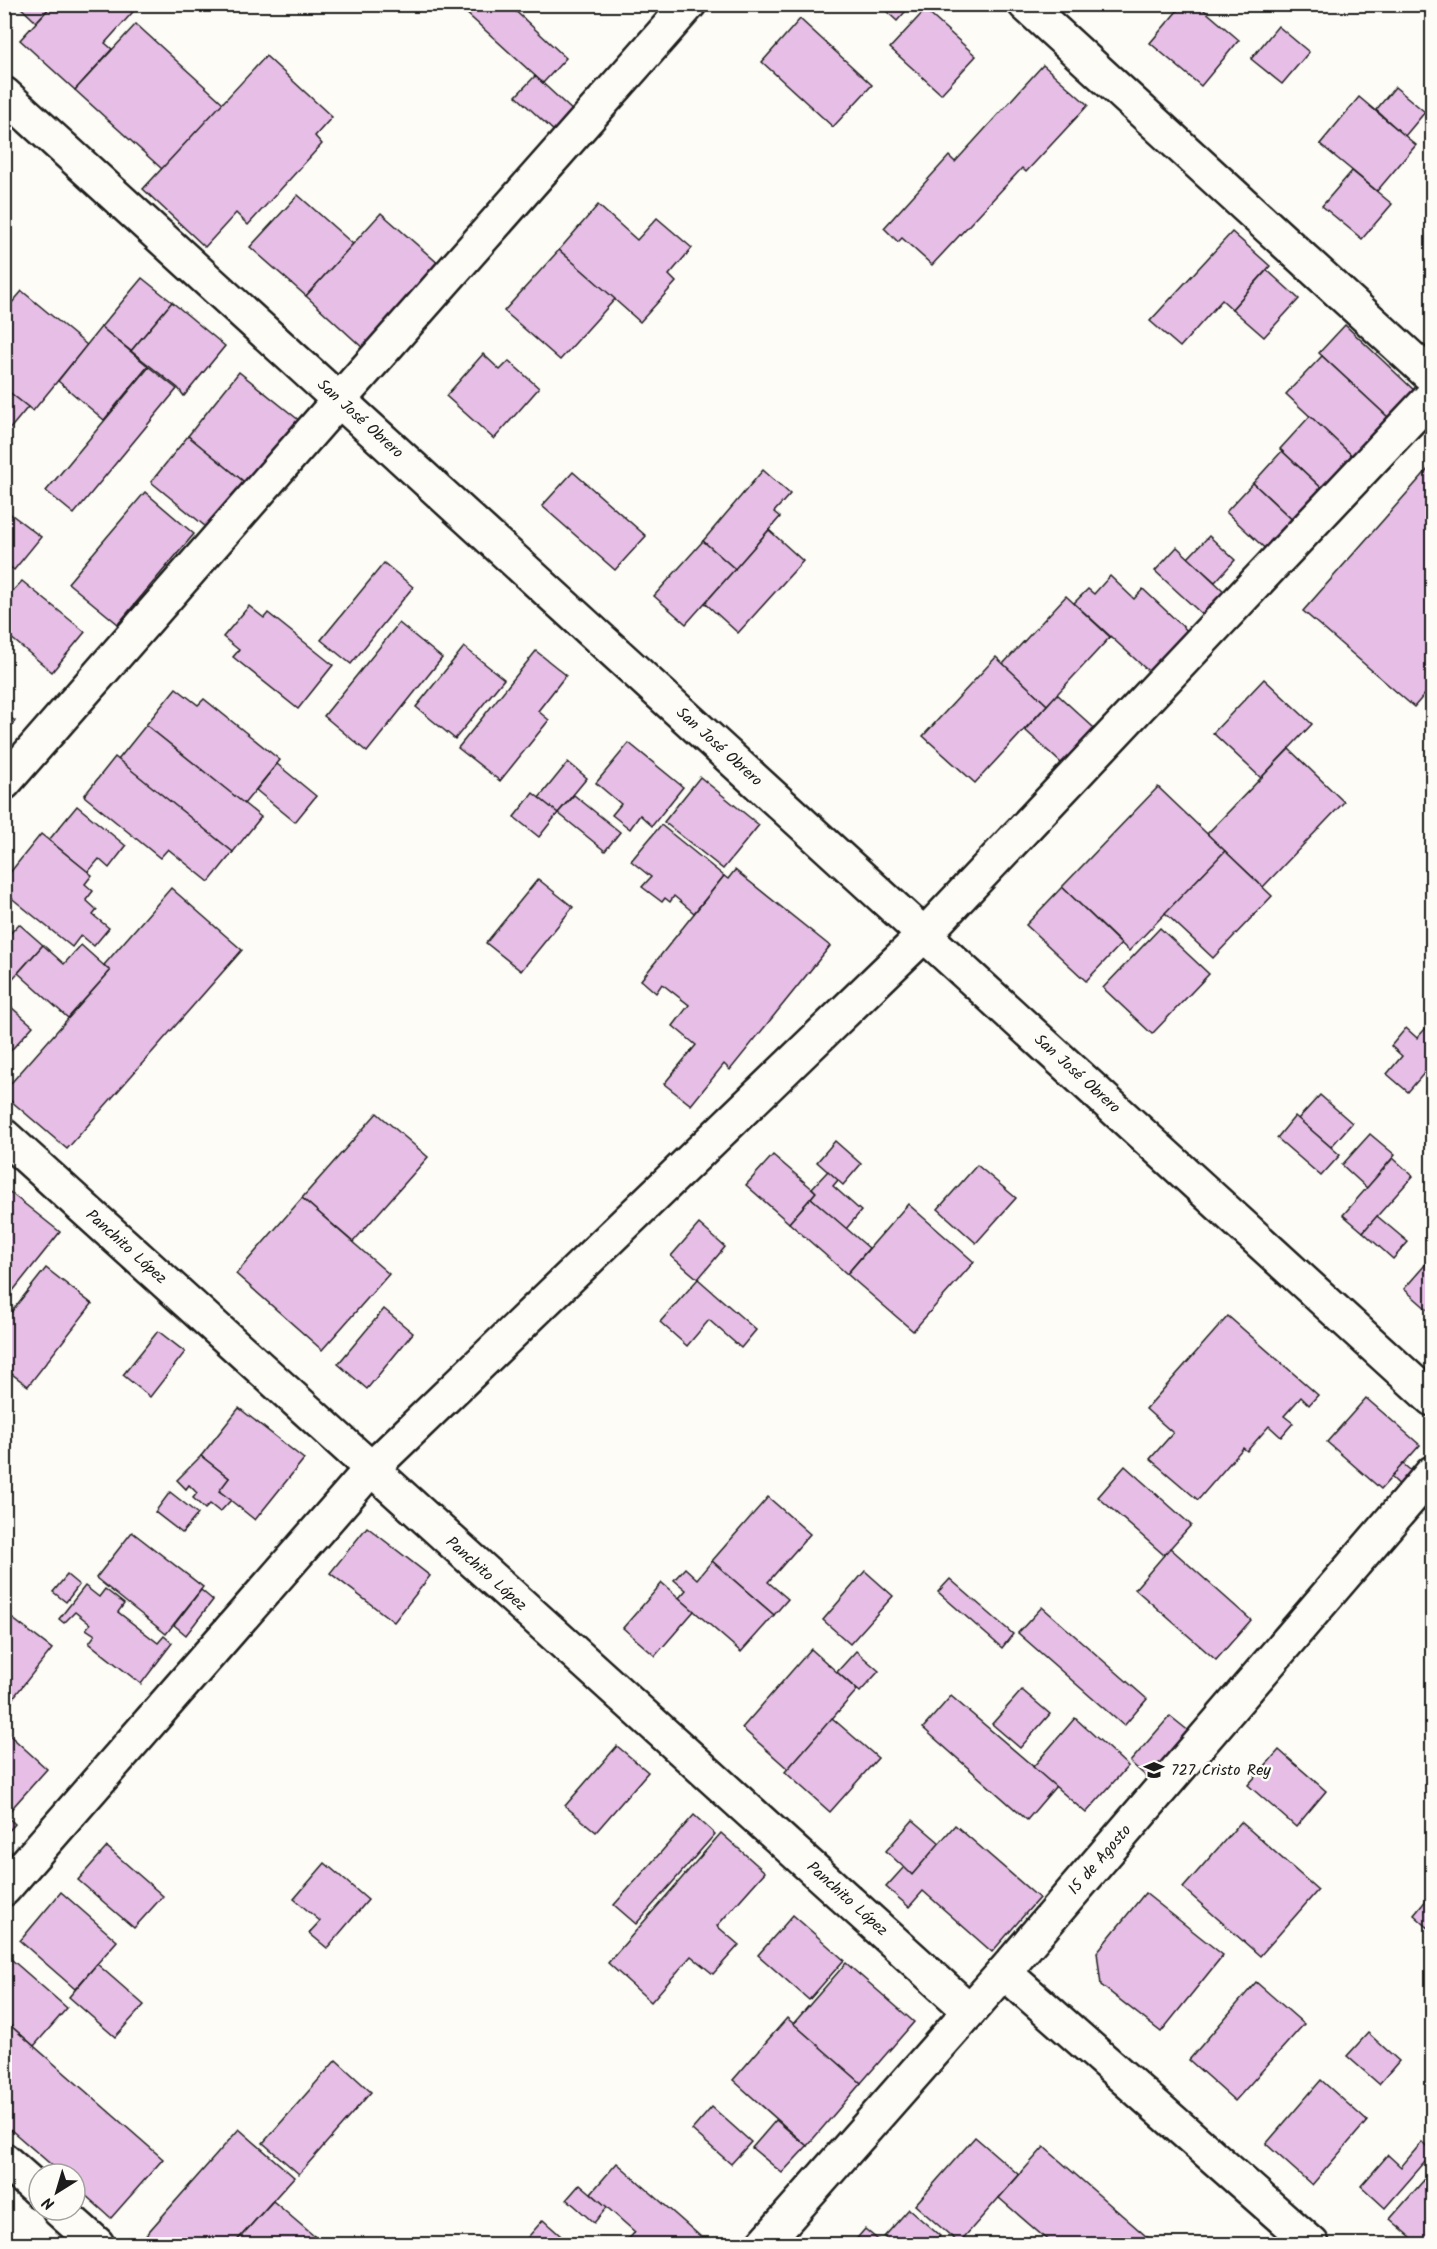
<svg xmlns="http://www.w3.org/2000/svg" width="1437" height="2249" font-family="Kalam,sans-serif">
<rect width="100%" height="100%" fill="#fdfcf7"/>
<filter id="ink" filterUnits="userSpaceOnUse"><feTurbulence type="fractalNoise" baseFrequency=".0167" numOctaves="2"/><feDisplacementMap in="SourceGraphic" scale="12" xChannelSelector="R" yChannelSelector="G"/><feConvolveMatrix kernelMatrix="1 2 1 2 8 2 1 2 1" color-interpolation-filters="sRGB"/></filter>
<g filter="url(#ink)">
<g fill="#e6bee6" stroke="#1c1c1c" stroke-width="1.5">
<path d="M17 4H53L36 22Z"/>
<path d="M53 4H140L105 43 112 49 75 90 20 40Z"/>
<path d="M469 4H508L566 58 543 83 463 10Z"/>
<path d="M888 4H912L897 21 884 9Z"/>
<path d="M1169 4H1183L1177 11Z"/>
<path d="M1183 4H1197L1239 40 1201 86 1150 43Z"/>
<path d="M925 10 976 56 941 94 890 48Z"/>
<path d="M800 19 872 85 833 127 762 62Z"/>
<path d="M136 24 223 103 162 169 75 90Z"/>
<path d="M1278 26 1309 52 1282 84 1251 59Z"/>
<path d="M266 56 332 117 315 136 322 144 248 225 236 213 205 247 143 189Z"/>
<path d="M1043 65 1088 105 1026 172 1022 168 932 265 902 238 898 242 884 228 949 156 955 162Z"/>
<path d="M535 76 575 113 556 133 516 96Z"/>
<path d="M1395 87 1425 112 1405 136 1376 110Z"/>
<path d="M1359 97 1416 145 1377 191 1320 144Z"/>
<path d="M1352 171 1392 204 1362 239 1322 206Z"/>
<path d="M298 195 353 244 306 296 250 247Z"/>
<path d="M598 205 637 240 657 218 692 248 669 275 676 282 640 322 559 250Z"/>
<path d="M381 213 440 265 364 349 306 296Z"/>
<path d="M1232 232 1270 266 1232 309 1222 300 1180 347 1150 321Z"/>
<path d="M559 250 615 299 560 360 504 311Z"/>
<path d="M1267 270 1299 299 1264 337 1232 309Z"/>
<path d="M142 278 172 302 131 351 101 327Z"/>
<path d="M22 291 87 345 33 411 4 388V312Z"/>
<path d="M172 302 225 346 184 396 178 388 131 351Z"/>
<path d="M1345 325 1416 392 1390 419 1319 353Z"/>
<path d="M101 327 148 366 104 420 58 381Z"/>
<path d="M483 354 500 370 509 361 539 388 494 439 446 396Z"/>
<path d="M1322 356 1390 419 1361 464 1286 394Z"/>
<path d="M149 367 177 389 74 514 46 491Z"/>
<path d="M239 372 300 421 248 485 188 436Z"/>
<path d="M4 388 28 407 4 436Z"/>
<path d="M1310 416 1361 464 1331 497 1280 449Z"/>
<path d="M188 436 248 485 211 531 151 482Z"/>
<path d="M1282 451 1331 497 1301 528 1253 483Z"/>
<path d="M1430 467 1432 470V686L1414 707 1303 611Z"/>
<path d="M763 470 790 494 774 512 780 517 735 569 703 541Z"/>
<path d="M573 472 646 536 615 570 542 506Z"/>
<path d="M1253 483 1301 528 1274 557 1226 512Z"/>
<path d="M145 492 194 534 118 624 68 583Z"/>
<path d="M4 509 41 537 14 570 4 562Z"/>
<path d="M769 530 803 561 738 633 705 603Z"/>
<path d="M1209 536 1235 560 1215 582 1188 558Z"/>
<path d="M703 541 735 569 686 624 654 596Z"/>
<path d="M1177 547 1227 594 1205 617 1155 571Z"/>
<path d="M384 563 413 587 351 664 321 640Z"/>
<path d="M1110 576 1134 599 1143 589 1196 639 1158 680 1074 603 1088 589 1094 594Z"/>
<path d="M22 581 85 632 52 672 4 632V595L7 597Z"/>
<path d="M1066 596 1110 637 1047 705 1003 664Z"/>
<path d="M249 606 264 618 268 613 333 665 298 709 233 657 239 650 223 637Z"/>
<path d="M399 623 442 658 367 752 324 716Z"/>
<path d="M464 647 504 679 455 739 416 707Z"/>
<path d="M536 651 566 675 538 711 549 720 500 781 458 748Z"/>
<path d="M996 657 1047 705 975 783 923 736Z"/>
<path d="M1264 679 1312 724 1261 778 1213 733Z"/>
<path d="M176 688 198 705 204 699 280 760 244 804 146 725Z"/>
<path d="M1057 694 1105 738 1072 773 1025 730Z"/>
<path d="M4 713 15 721 4 734Z"/>
<path d="M146 725 261 817 233 852 118 760Z"/>
<path d="M629 743 683 787 652 826 640 815 630 829 612 815 621 804 596 783Z"/>
<path d="M1289 749 1344 802 1263 887 1207 834Z"/>
<path d="M115 757 233 852 209 882 168 849 160 858 84 796Z"/>
<path d="M568 762 587 778 558 813 539 798Z"/>
<path d="M277 764 316 796 295 822 256 790Z"/>
<path d="M700 777 759 825 723 869 664 822Z"/>
<path d="M1158 787 1225 851 1129 951 1062 887Z"/>
<path d="M533 793 558 813 539 837 514 817Z"/>
<path d="M574 795 620 832 605 851 558 813Z"/>
<path d="M77 806 126 846 109 868 99 859 88 872 49 840Z"/>
<path d="M661 825 724 876 694 913 674 896 670 902 665 898 662 902 642 887 651 877 631 861Z"/>
<path d="M41 834 92 875 85 884 93 891 86 900 97 910 93 915 109 928 94 946 81 935 72 947 4 892V880Z"/>
<path d="M1225 851 1272 896 1213 958 1165 913Z"/>
<path d="M735 870 830 946 730 1070 724 1064 691 1105 664 1084 696 1045 673 1026 689 1005 662 984 656 993 641 980 724 876 728 879Z"/>
<path d="M538 879 573 907 521 971 486 943Z"/>
<path d="M1062 887 1121 944 1086 981 1026 925Z"/>
<path d="M171 888 242 950 67 1149 4 1095V1091L110 971 104 965Z"/>
<path d="M19 924 43 945 6 986 4 940Z"/>
<path d="M1160 928 1209 974 1152 1034 1103 988Z"/>
<path d="M43 945 64 964 81 945 110 971 68 1018 18 973Z"/>
<path d="M4 1001 33 1026 4 1058Z"/>
<path d="M1406 1028 1417 1038 1426 1028 1432 1034V1064L1408 1092 1387 1074 1402 1056 1391 1046Z"/>
<path d="M1320 1095 1352 1123 1331 1147 1298 1119Z"/>
<path d="M377 1113 428 1157 353 1242 302 1198Z"/>
<path d="M1295 1116 1340 1155 1321 1176 1277 1138Z"/>
<path d="M1370 1134 1395 1155 1367 1188 1342 1165Z"/>
<path d="M835 1141 861 1164 843 1185 817 1162Z"/>
<path d="M773 1155 816 1192 789 1223 746 1185Z"/>
<path d="M1393 1158 1413 1176 1363 1232 1343 1215Z"/>
<path d="M977 1165 1016 1198 976 1243 938 1209Z"/>
<path d="M828 1171 838 1180 833 1186 861 1211 846 1229 811 1198 816 1192 812 1188Z"/>
<path d="M7 1190 60 1232 4 1302V1193Z"/>
<path d="M302 1198 389 1274 322 1350 236 1274Z"/>
<path d="M811 1198 869 1248 847 1274 789 1223Z"/>
<path d="M908 1204 974 1262 913 1331 847 1274Z"/>
<path d="M1377 1216 1408 1242 1393 1259 1363 1232Z"/>
<path d="M699 1224 725 1247 698 1279 671 1256Z"/>
<path d="M1432 1257V1307L1429 1311 1404 1289Z"/>
<path d="M46 1268 92 1304 28 1386 4 1368V1321Z"/>
<path d="M698 1279 756 1330 741 1348 709 1320 687 1346 660 1322Z"/>
<path d="M384 1309 413 1333 367 1389 338 1364Z"/>
<path d="M1228 1316 1318 1395 1309 1405 1301 1397 1284 1416 1293 1423 1281 1437 1269 1426 1247 1451 1243 1448 1198 1500 1150 1459 1173 1433 1146 1409Z"/>
<path d="M158 1331 185 1352 150 1397 123 1375Z"/>
<path d="M1366 1398 1420 1445 1381 1489 1327 1442Z"/>
<path d="M239 1408 304 1459 255 1520 219 1491 229 1478 201 1456Z"/>
<path d="M201 1456 229 1478 219 1491 231 1500 220 1512 210 1504 205 1509 193 1498 197 1493 189 1485 186 1489 177 1480Z"/>
<path d="M1403 1464 1415 1474 1403 1488 1391 1477Z"/>
<path d="M1125 1466 1191 1525 1164 1555 1098 1497Z"/>
<path d="M170 1492 198 1514 182 1533 155 1512Z"/>
<path d="M768 1497 810 1534 768 1582 788 1599 774 1615 712 1561Z"/>
<path d="M367 1527 430 1576 394 1622 330 1573Z"/>
<path d="M132 1532 203 1587 166 1634 96 1578Z"/>
<path d="M1170 1548 1251 1620 1216 1660 1135 1589Z"/>
<path d="M712 1561 774 1615 741 1652 679 1598 686 1590 674 1580 685 1568 697 1579Z"/>
<path d="M865 1571 893 1596 850 1644 823 1620Z"/>
<path d="M67 1575 79 1585 66 1602 53 1592Z"/>
<path d="M950 1579 1013 1634 1002 1648 938 1592Z"/>
<path d="M662 1583 694 1611 655 1656 623 1628Z"/>
<path d="M85 1586 99 1597 105 1589 124 1604 118 1612 158 1643 164 1636 172 1643 141 1684 89 1643 95 1635 86 1629 90 1624 75 1612 64 1623 59 1619Z"/>
<path d="M201 1590 213 1600 186 1635 174 1625Z"/>
<path d="M1042 1607 1147 1699 1124 1726 1018 1633Z"/>
<path d="M4 1612 52 1649 5 1708H4Z"/>
<path d="M811 1649 857 1690 788 1769 742 1728Z"/>
<path d="M856 1651 879 1671 860 1692 837 1672Z"/>
<path d="M1022 1690 1050 1714 1020 1748 992 1724Z"/>
<path d="M951 1696 1056 1786 1027 1820 923 1728Z"/>
<path d="M1170 1716 1190 1732 1149 1779 1130 1762Z"/>
<path d="M832 1718 878 1758 830 1812 785 1772Z"/>
<path d="M1075 1718 1128 1766 1086 1813 1033 1767Z"/>
<path d="M4 1730 47 1769 6 1815 4 1814Z"/>
<path d="M617 1746 648 1772 596 1832 565 1806Z"/>
<path d="M1279 1750 1326 1791 1296 1827 1248 1785Z"/>
<path d="M4 1814 15 1824 4 1836Z"/>
<path d="M694 1815 715 1834 636 1924 614 1905Z"/>
<path d="M913 1820 940 1843 912 1875 886 1851Z"/>
<path d="M1241 1822 1318 1890 1260 1956 1183 1888Z"/>
<path d="M955 1825 1039 1898 992 1952 923 1891 909 1907 886 1887 904 1867 912 1875Z"/>
<path d="M721 1833 765 1872 717 1926 739 1945 713 1974 691 1956 651 2002 608 1963Z"/>
<path d="M107 1847 163 1896 134 1928 78 1880Z"/>
<path d="M325 1863 368 1900 327 1948 309 1933 320 1921 294 1899Z"/>
<path d="M61 1892 117 1941 75 1989 20 1941Z"/>
<path d="M1145 1893 1223 1955 1161 2032 1101 1985 1097 1952Z"/>
<path d="M1432 1893V1931L1414 1915Z"/>
<path d="M793 1915 844 1960 809 2000 758 1955Z"/>
<path d="M4 1953 67 2008 34 2046 4 2020Z"/>
<path d="M846 1963 914 2022 861 2083 793 2024Z"/>
<path d="M97 1964 144 2005 115 2037 69 1997Z"/>
<path d="M1256 1982 1304 2024 1235 2101 1189 2060Z"/>
<path d="M787 2018 861 2083 807 2146 733 2080Z"/>
<path d="M4 2020 163 2159 111 2218 75 2186V2174H62L4 2124Z"/>
<path d="M1368 2033 1399 2061 1379 2084 1347 2056Z"/>
<path d="M336 2060 371 2092 299 2174 263 2143Z"/>
<path d="M1321 2080 1367 2121 1312 2185 1266 2144Z"/>
<path d="M712 2107 751 2142 731 2164 692 2130Z"/>
<path d="M776 2120 807 2146 782 2173 752 2148Z"/>
<path d="M239 2129 294 2177 234 2244H153L144 2237Z"/>
<path d="M975 2137 1019 2175 959 2243 915 2205Z"/>
<path d="M1422 2142 1432 2154 1385 2208 1361 2186 1388 2155 1401 2167Z"/>
<path d="M1044 2147 1155 2244H1052L999 2198Z"/>
<path d="M617 2163 709 2244H624L635 2232 591 2193Z"/>
<path d="M1432 2171V2244H1419L1390 2219Z"/>
<path d="M580 2184 607 2207 594 2223 567 2199Z"/>
<path d="M273 2201 314 2236 307 2244H234Z"/>
<path d="M909 2209 940 2236 932 2244H892L884 2237Z"/>
<path d="M543 2220 570 2244H522Z"/>
<path d="M865 2229 883 2244H852Z"/>
<path d="M314 2236 323 2244H307Z"/>
</g>
<g fill="none" stroke-linecap="round" stroke-linejoin="round">
<g stroke="#1c1c1c" stroke-width="38">
<g id="minor">
<path d="M1025 4 1432 377"/>
<path d="M4 94 1432 1399"/>
<path d="M4 783 339 400 689 4"/>
<path d="M4 1136 969 2010"/>
<path d="M4 1889 370 1470 924 935 1432 396"/>
<path d="M1004 1972 1312 2244"/>
<path d="M4 2160 39 2191"/>
<path d="M59 2210 97 2244"/>
<path d="M764 2244 1004 1972 1432 1473"/>
</g>
</g>
<use href="#minor" stroke="#fdfcf7" stroke-width="33"/>
</g>
</g>
<defs>
<g id="school-bare" transform="scale(1.62)"><path d="M0-5L7-2L0 1L-7-2ZM-4 1L0 2.5L4 1V4Q0 6-4 4Z" fill="#1c1c1c" stroke="#fdfcf7" stroke-width="2.5" paint-order="stroke"/></g>
</defs>
<g fill-rule="evenodd">
<use href="#school-bare" x="1154" y="1770"/>
</g>
<g text-anchor="middle" dominant-baseline="central" stroke-width="5" stroke-linejoin="round" paint-order="stroke">
<g font-size="16" fill="#1c1c1c" stroke="#fdfcf7">
<text transform="translate(360 419) rotate(42)">San José Obrero</text>
<text transform="translate(719 747) rotate(42)">San José Obrero</text>
<text transform="translate(1077 1074) rotate(42)">San José Obrero</text>
<text transform="translate(126 1247) rotate(42)">Panchito López</text>
<text transform="translate(486 1574) rotate(42)">Panchito López</text>
<text transform="translate(1100 1860) rotate(-49)">15 de Agosto</text>
<text transform="translate(847 1899) rotate(42)">Panchito López</text>
</g>
<g font-size="16" fill="#1c1c1c" stroke="#fdfcf7" text-anchor="start">
<text x="1171" y="1770">727 Cristo Rey</text>
</g>
</g>
<rect width="1437" height="2249" fill="none" stroke="#fdfcf7" stroke-width="24"/>
<rect x="12" y="12" width="1413" height="2225" fill="none" stroke="#1c1c1c" stroke-width="2" filter="url(#ink)"/>
<g transform="translate(57 2192) rotate(217)"><circle r="28" fill="#fdfcf7" stroke="#a3a29f" stroke-width="1.5"/>
<path d="M0-4.5L10 22L0 15L-10 22Z" fill="#1c1c1c"/>
<text y="-9" font-size="16" font-weight="bold" text-anchor="middle" fill="#1c1c1c">N</text>
</g>
</svg>
